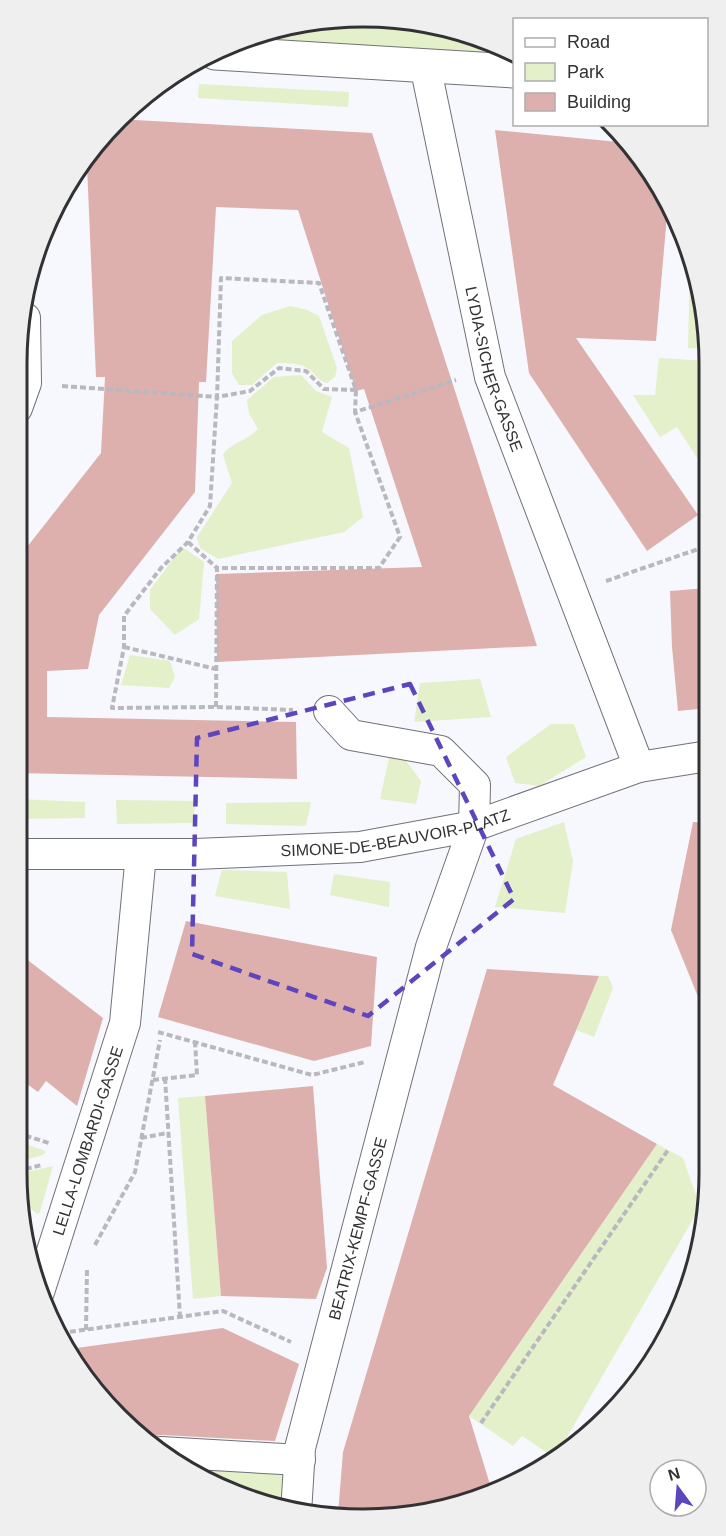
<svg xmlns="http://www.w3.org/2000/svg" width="726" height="1536" font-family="Arial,sans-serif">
<rect width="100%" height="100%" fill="#f7f7fe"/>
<g fill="#e3f0c9">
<path d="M363 17 496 43 514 54 252 39Z"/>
<path d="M199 84 349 92 348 107 198 98Z"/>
<path d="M690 264H692L706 317V349L688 348Z"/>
<path d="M290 306 307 310 319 316 337 368 335 377 327 383C317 381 316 373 307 368 298 363 288 363 277 363L252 385H239L232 373V341L262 315Z"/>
<path d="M659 358 707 361V403L701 413 707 420V473L677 427 660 437 633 395H655Z"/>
<path d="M301 375 316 391 332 397 322 432 349 448 363 517 344 532 218 559 200 548 197 537 232 483 223 455C231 442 246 442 258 429L249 413 247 400 274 377Z"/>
<path d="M182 547 204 562 199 619 175 635 150 609V590Z"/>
<path d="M130 655 170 661 175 677 169 688 121 685Z"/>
<path d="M480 679 491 717 414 722 420 683Z"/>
<path d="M551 724H574L586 757 539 786 515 783 506 757Z"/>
<path d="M403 757 421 781 416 804 380 799 389 758Z"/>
<path d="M17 799 85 802V818L17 819Z"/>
<path d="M116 800 195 801 194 823 117 824Z"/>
<path d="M311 802 306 826 226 824V803Z"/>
<path d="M564 822 573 861 565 913 495 907 516 839Z"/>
<path d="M222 870 287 872 290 909 215 896Z"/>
<path d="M334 874 390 882 389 907 330 895Z"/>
<path d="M599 976H608L613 988 594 1037 576 1030Z"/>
<path d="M205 1096 221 1296 193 1299 178 1098Z"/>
<path d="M17 1141 43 1150 46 1152 43 1155 17 1162Z"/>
<path d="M657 1144 683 1158 700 1207 559 1451 552 1456 522 1436 513 1446 469 1416Z"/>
<path d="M53 1166 40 1212 37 1214 21 1200 17 1174Z"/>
<path d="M179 1465 284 1471 281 1507Z"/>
</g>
<g fill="#deb0ad">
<path d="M117 119 372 133 537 646 217 662 216 574 422 567 364 389 356 391 298 210 216 207 206 382H199L195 492 99 615 88 669 47 671V717L296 722 297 779 16 773V561L101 453 105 377H96L87 165Z"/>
<path d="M495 130 629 143 638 152 668 204 656 341 576 338 698 515 647 551 529 373Z"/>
<path d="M707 588 708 708 678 711 672 647 670 591Z"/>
<path d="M693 822 708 823 709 1018 707 1019 671 930Z"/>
<path d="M186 921 377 957 371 1046 314 1061 158 1017Z"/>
<path d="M16 951 103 1018 77 1106 46 1081 38 1092 16 1076Z"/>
<path d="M487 969 599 976 553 1085 657 1144 469 1416 492 1491 409 1516 338 1514 343 1452Z"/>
<path d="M313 1086 327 1268 316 1299 221 1296 205 1096Z"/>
<path d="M223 1328 299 1364 275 1441 162 1435 154 1436 149 1441 88 1384 69 1349Z"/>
</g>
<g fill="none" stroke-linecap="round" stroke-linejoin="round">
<g stroke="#717179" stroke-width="32">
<g id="pedestrian">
<path id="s1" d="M425 65 490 377 639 767"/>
<path d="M17 408 26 383 25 318"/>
<path id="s2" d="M17 854H195L360 847 474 826 639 767 708 756"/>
<path id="s3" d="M39 1292 125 1023 141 854"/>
<path d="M161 1452 300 1460"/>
<path id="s4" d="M296 1513 300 1448 431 947 474 826 475 785 441 751 351 735 329 711"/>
</g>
</g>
<g stroke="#717179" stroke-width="35">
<path id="minor" d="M215 53 514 71"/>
</g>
<g stroke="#b8b8be" stroke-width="4" stroke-dasharray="6 3" stroke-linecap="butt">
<path d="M62 386 217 397 210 506 188 542 161 568 124 616V647L112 708 216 707 293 710"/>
<path d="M356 390 324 389 306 371 279 368 250 391 217 397 221 278 319 283 356 390 355 412 456 380"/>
<path d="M188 542 217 568"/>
<path d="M606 581 707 546"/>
<path d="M124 647 216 669"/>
<path d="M216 707 217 568H379L400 537 355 412"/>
<path d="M158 1032 312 1075 365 1062"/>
<path d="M165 1078 180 1317"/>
<path d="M153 1080 197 1075 195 1042"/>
<path d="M17 1133 49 1143"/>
<path d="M141 1138 167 1133"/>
<path d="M17 1171 42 1165"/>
<path d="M95 1245 135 1172 160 1040"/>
<path d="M86 1330 87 1268"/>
<path d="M61 1333 223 1311 291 1342"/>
<path d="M481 1423 668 1150"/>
</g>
<use href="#pedestrian" stroke="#fff" stroke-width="30"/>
<use href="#minor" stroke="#fff" stroke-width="33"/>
</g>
<path fill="none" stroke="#5d45bd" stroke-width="4.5" stroke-dasharray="12 8" stroke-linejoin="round" d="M410 684 514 899 368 1016 192 954 197 738Z"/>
<g text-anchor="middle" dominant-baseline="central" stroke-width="6" stroke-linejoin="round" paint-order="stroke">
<g font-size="16" fill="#323235" stroke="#fff">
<text stroke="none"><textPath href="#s1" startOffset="312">LYDIA-SICHER-GASSE</textPath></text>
<text stroke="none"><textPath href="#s2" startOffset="380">SIMONE-DE-BEAUVOIR-PLATZ</textPath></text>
<text stroke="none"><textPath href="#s3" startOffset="159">LELLA-LOMBARDI-GASSE</textPath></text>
<text stroke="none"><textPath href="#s4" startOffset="292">BEATRIX-KEMPF-GASSE</textPath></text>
</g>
</g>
<path d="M0 0H726V1536H0ZM363 27H363A336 336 0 0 1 699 363V1173A336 336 0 0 1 363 1509H363A336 336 0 0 1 27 1173V363A336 336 0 0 1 363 27Z" fill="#efefef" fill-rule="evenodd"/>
<path fill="none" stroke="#323235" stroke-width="3" d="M363 27H363A336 336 0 0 1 699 363V1173A336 336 0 0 1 363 1509H363A336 336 0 0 1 27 1173V363A336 336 0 0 1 363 27Z"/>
<rect x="513" y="18" width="195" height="108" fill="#ffffff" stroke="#adadae" stroke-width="1.5"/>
<rect x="525" y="38" width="30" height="9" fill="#ffffff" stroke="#adadae" stroke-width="1.5"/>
<text x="567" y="48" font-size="18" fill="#323235">Road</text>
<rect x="525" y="63" width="30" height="18" fill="#e3f0c9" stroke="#adadae" stroke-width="1.5"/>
<text x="567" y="78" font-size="18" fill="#323235">Park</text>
<rect x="525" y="93" width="30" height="18" fill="#deb0ad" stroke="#adadae" stroke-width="1.5"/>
<text x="567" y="108" font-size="18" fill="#323235">Building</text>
<g transform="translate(678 1488) rotate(344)"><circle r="28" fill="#ffffff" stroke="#adadae" stroke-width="1.5"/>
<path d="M0-4.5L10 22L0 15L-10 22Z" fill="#5d45bd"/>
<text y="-9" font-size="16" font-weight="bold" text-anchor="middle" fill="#323235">N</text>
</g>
</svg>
